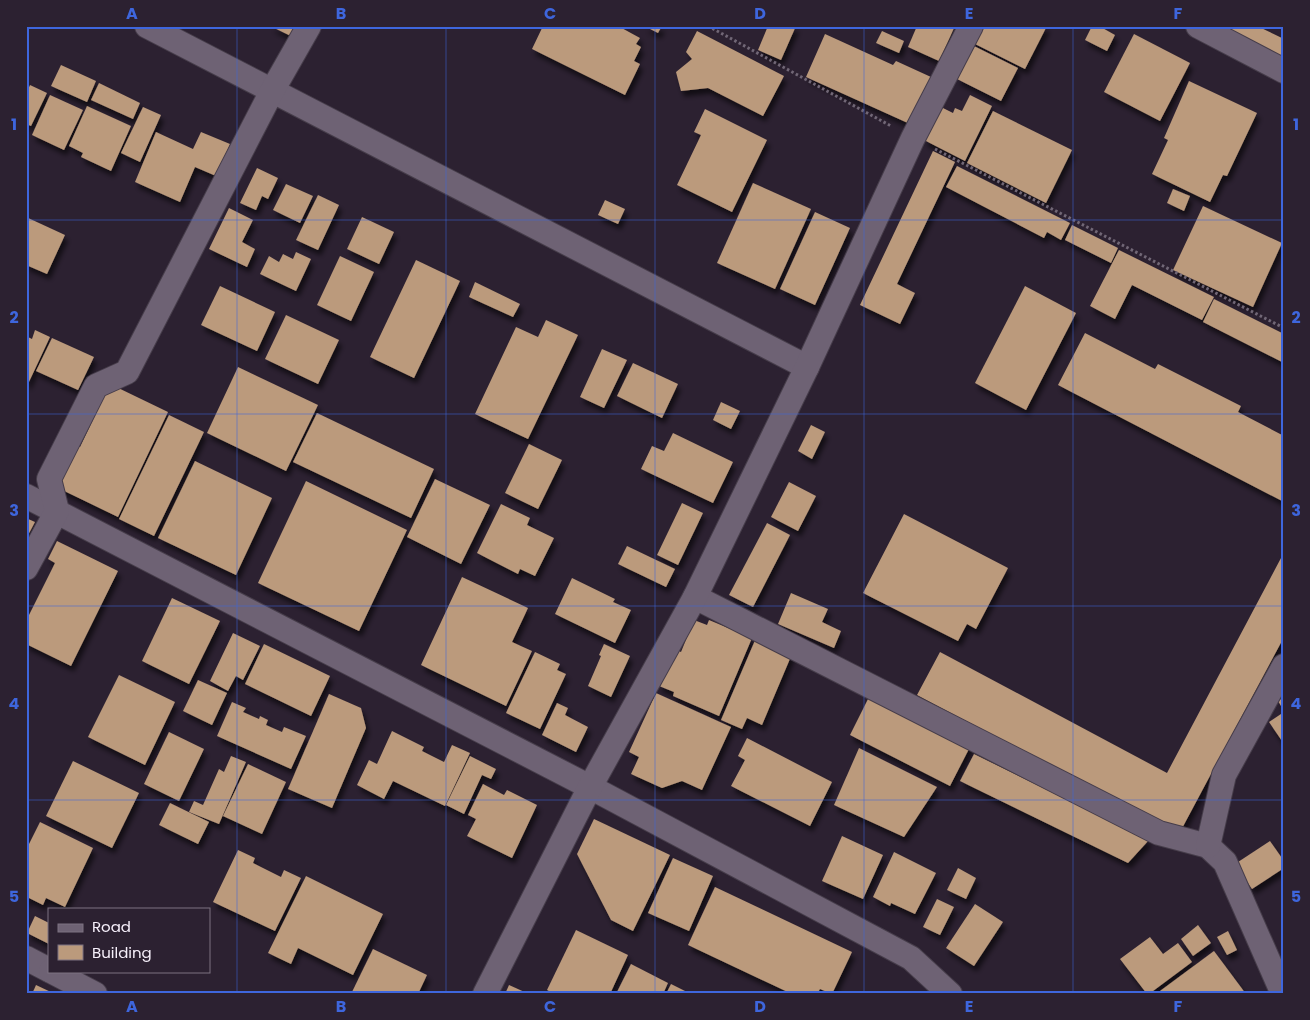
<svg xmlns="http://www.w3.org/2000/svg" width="1310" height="1020" font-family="Poppins,sans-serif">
<defs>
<filter id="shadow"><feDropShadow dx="3" dy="5.5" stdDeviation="2.5" flood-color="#0009"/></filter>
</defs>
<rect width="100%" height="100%" fill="#2c2131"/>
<g fill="#bb9a7c" filter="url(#shadow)">
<path d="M270 26H301L295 38Z"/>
<path d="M543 26H618L640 38 636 44 641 47 634 61 640 64 625 95 532 49Z"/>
<path d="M644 26H662L658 33Z"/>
<path d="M768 26H796L781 60 758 50Z"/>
<path d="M917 26H955L939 61 908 47Z"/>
<path d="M979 26H1047L1025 69 971 42Z"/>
<path d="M1092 26H1099L1115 35 1107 51 1085 40Z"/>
<path d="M1218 26H1257L1284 39V56L1283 58Z"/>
<path d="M697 31 784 76 763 116 708 88 681 91 676 72 692 59 686 52Z"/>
<path d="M882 31 904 41 899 53 876 43Z"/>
<path d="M825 34 893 65 896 61 931 77 910 124 806 77Z"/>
<path d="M1134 34 1190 63 1160 121 1104 92Z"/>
<path d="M974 46 1018 68 1001 101 957 79Z"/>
<path d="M61 65 96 81 87 102 51 86Z"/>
<path d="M1189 81 1257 113 1227 176 1223 175 1210 202 1152 174 1168 140 1164 138Z"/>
<path d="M99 83 140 103 133 119 91 100Z"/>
<path d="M30 85 47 93 31 126 26 124V94Z"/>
<path d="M50 95 83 110 64 150 32 135Z"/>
<path d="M970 95 992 106 965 161 924 140 941 107 953 113 955 108 962 111Z"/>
<path d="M87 106 131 126 111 171 81 157 83 153 69 146Z"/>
<path d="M143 107 161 115 140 162 121 153Z"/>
<path d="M705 109 767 140 732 212 677 185 701 135 694 132Z"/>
<path d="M993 111 1072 150 1046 203 967 163Z"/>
<path d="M156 132 193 149 201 132 230 144 216 176 195 167 180 202 135 182Z"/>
<path d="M933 151 955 162 897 284 915 293 900 324 860 305Z"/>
<path d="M957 166 1070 223 1061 240 1047 232 1044 238 946 187Z"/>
<path d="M257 168 278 178 268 199 262 196 256 210 240 203Z"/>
<path d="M753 183 811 209 775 289 717 263Z"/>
<path d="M286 184 313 196 300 223 273 210Z"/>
<path d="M1173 189 1190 196 1184 211 1167 203Z"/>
<path d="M318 195 339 205 318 250 296 240Z"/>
<path d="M605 200 625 209 618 224 598 215Z"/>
<path d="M1203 206 1282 243 1253 307 1173 270Z"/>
<path d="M229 208 253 220 242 242 255 249 247 267 209 249Z"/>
<path d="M815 212 850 228 815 305 780 289Z"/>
<path d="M26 217 65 235 47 274 26 265Z"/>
<path d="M362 217 394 232 379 264 347 249Z"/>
<path d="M1072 225 1118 248 1111 263 1065 240Z"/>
<path d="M1119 250 1214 297 1202 320 1132 285 1115 319 1090 306Z"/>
<path d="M296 252 311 259 296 291 260 274 269 256 279 262 283 254 293 259Z"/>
<path d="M340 256 374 272 351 321 317 305Z"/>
<path d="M416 260 460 281 414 378 370 357Z"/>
<path d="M475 282 520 304 513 317 469 297Z"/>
<path d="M220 286 275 312 257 351 201 325Z"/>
<path d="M1025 286 1076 313 1026 410 975 383Z"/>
<path d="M1214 299 1284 334V363L1203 322Z"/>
<path d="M286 315 339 340 318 384 265 359Z"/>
<path d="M546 320 578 335 528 439 475 414 516 327 538 337Z"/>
<path d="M35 330 50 337 28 384 26 383V336L32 339Z"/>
<path d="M1085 333 1155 369 1158 364 1241 406 1238 412 1284 436V502L1058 385Z"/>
<path d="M52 338 94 357 78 390 36 371Z"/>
<path d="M602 349 627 360 604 408 580 397Z"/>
<path d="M633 363 678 384 662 418 617 396Z"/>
<path d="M238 367 318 405 286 471 207 433Z"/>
<path d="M110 384 168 412 118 517 56 487 76 445 80 447Z"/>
<path d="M721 402 740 411 731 429 713 420Z"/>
<path d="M317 413 434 469 411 518 293 462Z"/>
<path d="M169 415 204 432 154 536 119 519Z"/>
<path d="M811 425 825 432 812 459 798 451Z"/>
<path d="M673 433 733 462 713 503 641 469 652 446 664 451Z"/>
<path d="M529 444 562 460 538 509 505 493Z"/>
<path d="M195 461 272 498 236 575 158 538Z"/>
<path d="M435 479 490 505 461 564 407 537Z"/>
<path d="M306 481 407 530 359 631 258 583Z"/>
<path d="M789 482 816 496 798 531 771 517Z"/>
<path d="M682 503 703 513 678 565 657 555Z"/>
<path d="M501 504 530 518 527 525 554 538 535 576 520 569 518 574 477 553Z"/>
<path d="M904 514 1008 568 976 629 967 624 958 641 863 593Z"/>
<path d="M26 518 35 522 26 539Z"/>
<path d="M767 523 790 535 753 607 729 595Z"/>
<path d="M57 541 118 571 71 666 26 644V621L55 563 48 559Z"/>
<path d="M627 546 675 569 666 587 618 564Z"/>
<path d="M1281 558 1284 559V637L1179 834 917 695 940 652 1167 773Z"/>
<path d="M462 577 528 608 512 642 532 651 506 706 421 665Z"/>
<path d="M572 578 615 599 613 602 631 610 615 643 555 614Z"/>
<path d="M791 593 828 609 822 622 841 631 834 648 778 624Z"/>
<path d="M172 598 220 621 189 684 142 661Z"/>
<path d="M694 620 707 625 709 620 752 638 719 716 673 696 674 692 659 686 675 649 681 652Z"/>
<path d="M233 633 260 646 243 680 236 676 228 691 210 681Z"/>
<path d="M756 638 792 654 762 725 747 718 742 729 721 720Z"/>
<path d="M264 644 330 676 311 716 245 684Z"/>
<path d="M604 644 630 656 611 697 588 686 601 656 599 655Z"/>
<path d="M535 652 560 664 557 670 566 674 540 729 506 713Z"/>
<path d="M119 675 175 702 145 765 88 737Z"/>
<path d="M198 680 227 693 212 725 183 711Z"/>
<path d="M656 693 731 727 702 790 682 781 662 788 631 774 639 757 629 752Z"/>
<path d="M329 694 361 708 366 728 332 808 288 789Z"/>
<path d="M870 695 971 745 950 786 850 735Z"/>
<path d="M1284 697V711L1278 701Z"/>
<path d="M232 702 246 708 243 712 259 719 260 716 268 720 266 725 282 732 284 727 306 736 291 769 217 736Z"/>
<path d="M557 703 568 708 565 715 588 727 576 752 542 735Z"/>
<path d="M1284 712V744L1269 722Z"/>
<path d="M392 731 424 747 422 751 444 762 452 745 470 753 445 806 393 781 384 799 357 785 369 760 377 764Z"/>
<path d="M169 732 204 749 179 801 144 784Z"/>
<path d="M747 738 832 782 810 826 731 786 745 760 738 756Z"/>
<path d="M859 748 937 787 904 837 834 805Z"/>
<path d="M974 754 1149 840 1128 863 960 781Z"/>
<path d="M231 756 246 762 219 824 189 812 194 801 203 805 219 769 224 772Z"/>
<path d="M470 756 496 769 491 779 482 775 464 814 446 805Z"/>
<path d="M73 761 139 793 112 848 46 816Z"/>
<path d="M248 764 286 782 262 834 223 816Z"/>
<path d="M483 784 504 795 507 790 537 805 512 858 467 836 476 819 468 815Z"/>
<path d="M170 803 209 822 198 844 159 825Z"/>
<path d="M594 819 670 855 633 931 611 920 577 854Z"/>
<path d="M40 822 93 848 65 907 46 898 43 905 29 898 26 904V850Z"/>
<path d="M842 836 883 855 863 899 822 881Z"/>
<path d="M1270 841 1284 861V868L1252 889 1235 864Z"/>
<path d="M238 850 255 858 253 863 281 877 284 870 301 878 275 931 213 902Z"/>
<path d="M894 852 936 873 915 914 891 903 890 906 873 897Z"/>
<path d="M673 858 713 876 689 931 648 913Z"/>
<path d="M958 868 976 878 966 899 947 890Z"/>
<path d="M306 876 383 914 353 975 298 948 291 964 268 953Z"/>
<path d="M715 887 852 952 832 994 820 989 817 994H792L688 945Z"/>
<path d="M937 899 954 907 940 935 923 927Z"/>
<path d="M975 904 1003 922 974 966 946 948Z"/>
<path d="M35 916 49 923V944L27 933Z"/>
<path d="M1198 925 1211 943 1193 956 1181 939Z"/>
<path d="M576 930 628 955 610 994H554L547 990Z"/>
<path d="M1228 931 1237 950 1227 955 1217 937Z"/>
<path d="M1150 937 1163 954 1178 943 1192 962 1149 994H1147L1120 959Z"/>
<path d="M373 949 427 975 418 994H351Z"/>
<path d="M1214 951 1246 994H1156Z"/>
<path d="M631 964 668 983 663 994H616Z"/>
<path d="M671 984 691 994H666Z"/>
<path d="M36 985 55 994H32Z"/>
<path d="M509 985 529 994H505Z"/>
</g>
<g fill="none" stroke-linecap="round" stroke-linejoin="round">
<g stroke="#463d4a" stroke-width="26">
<g id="minor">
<path d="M147 26 807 367"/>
<path d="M1198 26 1284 71"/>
<path d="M26 496 590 787 911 958 950 994"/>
<path d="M26 568 57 511 49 479 96 386 127 372 272 91 309 26"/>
<path d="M695 597 1159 833 1208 846 1225 862 1283 994"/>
<path d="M1208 846 1224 775 1284 666"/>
<path d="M26 958 49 970"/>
<path d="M51 971 95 994"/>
<path d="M485 994 590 787 695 597 807 367 913 138 971 26"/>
</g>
</g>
<g stroke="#716776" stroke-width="3" stroke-dasharray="2.5 2.5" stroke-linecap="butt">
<path d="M708 26 891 126"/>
<path d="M935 149 1284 328"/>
</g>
<use href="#minor" stroke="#6e6274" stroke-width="24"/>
</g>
<path fill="none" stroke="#3e66dd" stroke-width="1" stroke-opacity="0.55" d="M237 26V994M446 26V994M655 26V994M864 26V994M1073 26V994M26 220H1284M26 414H1284M26 606H1284M26 800H1284"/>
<rect width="1310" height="1020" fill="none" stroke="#2c2131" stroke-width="55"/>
<rect x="48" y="908" width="162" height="65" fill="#2c2131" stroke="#7d7381"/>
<rect x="58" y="924" width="25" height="8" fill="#6e6274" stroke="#7d7381"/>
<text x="92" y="932" font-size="15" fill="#f6effa">Road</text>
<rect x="58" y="945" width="25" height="15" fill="#bb9a7c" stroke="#7d7381"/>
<text x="92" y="958" font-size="15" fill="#f6effa">Building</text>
<rect x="28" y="28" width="1254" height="964" fill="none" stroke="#3e66dd" stroke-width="2"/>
<g font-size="16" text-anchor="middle" font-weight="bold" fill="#3e66dd">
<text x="132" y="19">A</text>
<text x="341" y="19">B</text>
<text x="550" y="19">C</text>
<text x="760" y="19">D</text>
<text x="969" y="19">E</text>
<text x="1178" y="19">F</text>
<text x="14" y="130">1</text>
<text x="1296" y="130">1</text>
<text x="14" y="323">2</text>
<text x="1296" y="323">2</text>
<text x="14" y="516">3</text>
<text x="1296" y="516">3</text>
<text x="14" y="709">4</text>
<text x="1296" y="709">4</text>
<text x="14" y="902">5</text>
<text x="1296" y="902">5</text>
<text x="132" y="1012">A</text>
<text x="341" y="1012">B</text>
<text x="550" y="1012">C</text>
<text x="760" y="1012">D</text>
<text x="969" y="1012">E</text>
<text x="1178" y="1012">F</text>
</g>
</svg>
